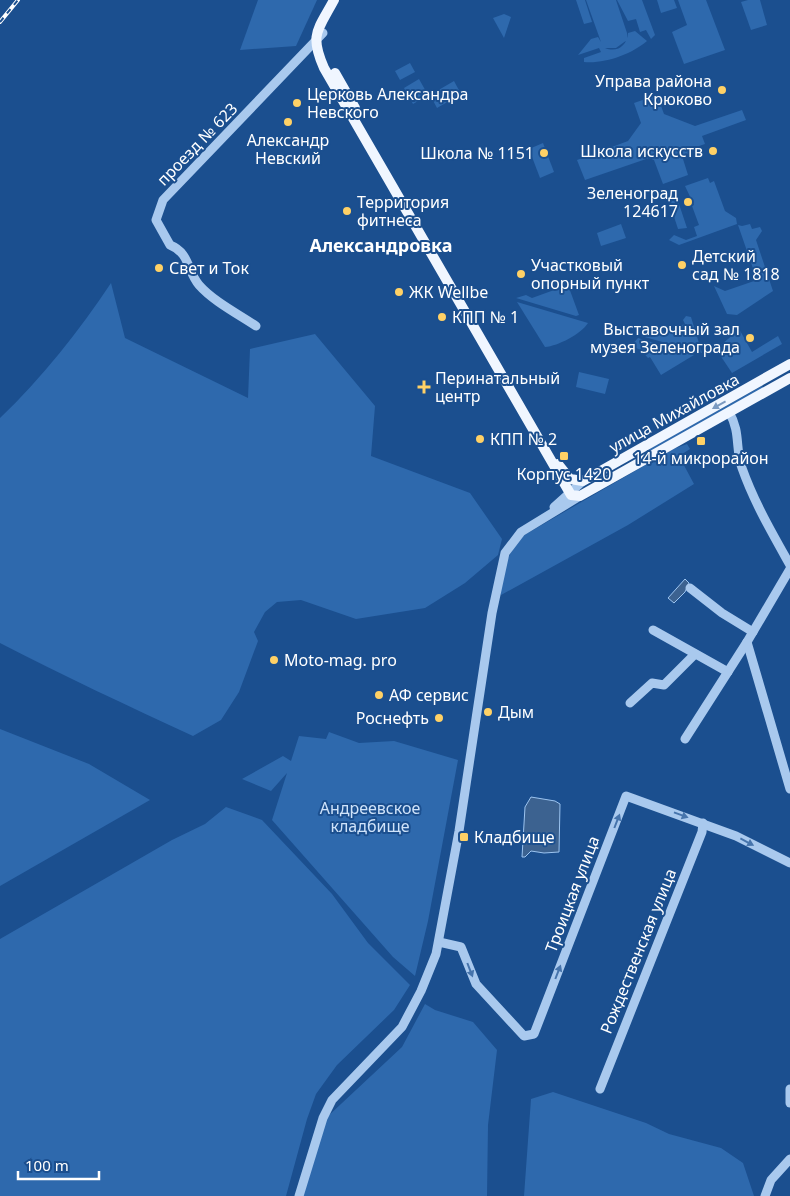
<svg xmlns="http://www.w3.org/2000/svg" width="790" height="1196" font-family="'Noto Sans',sans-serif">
<rect width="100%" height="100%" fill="#1b4f8f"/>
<g fill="#2e69ad">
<path d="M258 0H317L296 46 240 50Z"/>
<path d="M576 0H585L592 22 584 24Z"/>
<path d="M586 0H616L627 33V40L616 48H605C617 53 627 46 628 33L635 31 647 41C632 54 605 64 584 62V58L601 52 599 48 578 55 591 39 598 37 601 42Z"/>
<path d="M617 0H642L655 35 651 39 646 30 640 32 636 19 628 21Z"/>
<path d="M657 0H674L677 8 661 13Z"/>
<path d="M678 0H706L725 50 684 64 672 32 687 25Z"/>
<path d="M748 0H760L767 25 751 30 741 2Z"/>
<path d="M504 14 511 17 504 38 493 18Z"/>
<path d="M410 63 415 72 400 80 395 71Z"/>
<path d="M419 79 428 95 413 104 404 88Z"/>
<path d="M454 81 461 94 437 108 430 95Z"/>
<path d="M657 95 664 114 695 126 742 110 746 120 702 136 705 144 693 148 683 159 688 175 663 184 654 160 649 158 585 180 577 160 628 141 641 123 634 103Z"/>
<path d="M543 143 554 172 540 178 529 149Z"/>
<path d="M708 178 710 183 714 181 725 211 736 218 737 224 679 245 669 240 674 235 686 240 697 236 694 227 699 225 692 206 694 205 685 186Z"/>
<path d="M674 189 687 228 678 229 666 192Z"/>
<path d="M621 224 626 238 601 246 597 233Z"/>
<path d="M750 224 752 229 760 227 762 231 756 240 773 291 737 315 727 314 714 286 725 291 757 280 738 225 742 226Z"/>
<path d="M111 283 125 338 248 398 250 349 315 334 375 406 371 456 470 493 502 539 498 555 465 583 425 608 356 619 301 600 277 602 265 612 254 632 258 641 239 692 221 720 193 736C128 706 64 676 0 643V418C42 378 79 331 111 283Z"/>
<path d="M568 285 579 315 576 316 516 298 526 295 532 298Z"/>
<path d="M517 302 588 323C581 334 558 346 545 347Z"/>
<path d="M686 316 691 317 702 353 641 336 653 332 656 334 685 324 683 320Z"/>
<path d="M738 327 752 352 778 336 782 344 732 373 716 349 734 334 732 330Z"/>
<path d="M638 338 694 355 661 375 650 357 648 358 641 350 631 346Z"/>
<path d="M579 372 609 379 605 394 576 387Z"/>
<path d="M762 386 763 388 651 451 649 449Z"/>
<path d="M687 444 690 449 679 456 694 484 628 525 501 595C498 573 509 554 521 537L673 449Z"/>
<path d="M0 729 89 764 150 800 0 886Z"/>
<path d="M329 732 359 743 394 741 458 760 428 921 415 976 393 957 272 820 287 773 271 791 242 779 283 756 291 761 299 736 326 739Z"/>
<path d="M226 807 262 820 332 894 368 943 410 985 394 1010 337 1065 316 1094 307 1119 286 1196H0V939L172 840 205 824Z"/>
<path d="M425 1004 435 1010 473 1022 497 1050 488 1125 487 1196H303L326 1118 402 1047Z"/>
<path d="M553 1092 646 1123 669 1134 721 1148 743 1163 754 1196H524L531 1099Z"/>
</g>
<g fill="#3c6290" stroke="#9cc4f0">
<path d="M685 579 689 583 685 592 674 603 668 598Z"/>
<path d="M531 797 555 801 560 804 559 852 544 853 531 851 525 857H522L525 807Z"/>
</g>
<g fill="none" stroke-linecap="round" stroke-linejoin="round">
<g stroke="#a9c9ee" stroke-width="9">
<path d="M256 326C238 314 213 301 199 285 187 271 190 253 170 245L156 220 163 200 323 33"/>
<path d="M729 412C741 432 735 449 742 468 754 502 772 533 790 565"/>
<path d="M554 507 583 481"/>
<path d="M690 588 722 613 753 632"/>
<path d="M653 630 728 672"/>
<path d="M747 642 790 789"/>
<path d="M630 703 652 683 664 685 695 654"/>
<path d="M685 739 747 642 790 569"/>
<path d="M439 942 461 947 476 984 524 1036 534 1034 626 796 736 836 790 863"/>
<path d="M600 1089 702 832 703 823"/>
<path d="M790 1089V1103"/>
<path d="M299 1196 323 1118 332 1100 402 1027 421 991 436 954 459 831 492 613 505 553 521 532 580 496"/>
<path d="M765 1196 771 1180 790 1159"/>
</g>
<g stroke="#f0f6ff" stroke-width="10">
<path d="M334 0C318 30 309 34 324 68L571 495 580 496 790 378"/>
<path d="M335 73 355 108"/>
<path d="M558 464 570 479 583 481 790 364"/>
</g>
<g stroke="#fff" stroke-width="4">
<path id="rail" d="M0 22 18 0"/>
</g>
<use href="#rail" stroke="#1b4f8f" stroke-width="2" stroke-dasharray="5.5" stroke-linecap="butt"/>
</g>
<defs><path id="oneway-solid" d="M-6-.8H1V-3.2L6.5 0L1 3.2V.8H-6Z" transform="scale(1.25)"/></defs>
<use fill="#7b9ac1" href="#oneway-solid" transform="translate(719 405) rotate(151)"/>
<g fill="#4674ac">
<use href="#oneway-solid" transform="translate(681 815) rotate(20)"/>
<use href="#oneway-solid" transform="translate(617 821) rotate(-69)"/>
<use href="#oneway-solid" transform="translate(747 842) rotate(28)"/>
<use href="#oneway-solid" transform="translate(470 970) rotate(69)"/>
<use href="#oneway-solid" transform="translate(558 972) rotate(-69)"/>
</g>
<g fill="#ffd166" stroke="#1b4f8f" stroke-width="2">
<circle cx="722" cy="90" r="5"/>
<circle cx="297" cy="103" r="5"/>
<circle cx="288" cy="122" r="5"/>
<circle cx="713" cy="151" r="5"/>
<circle cx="544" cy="153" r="5"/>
<circle cx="688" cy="202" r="5"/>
<circle cx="347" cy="211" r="5"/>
<circle cx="682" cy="265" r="5"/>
<circle cx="159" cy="268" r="5"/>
<circle cx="521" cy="274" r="5"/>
<circle cx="399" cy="292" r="5"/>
<circle cx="442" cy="317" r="5"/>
<circle cx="750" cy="338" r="5"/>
<path d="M421.5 379.5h5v5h5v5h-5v5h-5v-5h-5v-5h5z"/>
<circle cx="480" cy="439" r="5"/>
<rect x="696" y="436" width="10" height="10" rx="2.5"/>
<rect x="559" y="451" width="10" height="10" rx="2.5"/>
<circle cx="274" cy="660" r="5"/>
<circle cx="379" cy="695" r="5"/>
<circle cx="488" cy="712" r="5"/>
<circle cx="439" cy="718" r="5"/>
<rect x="459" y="832" width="10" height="10" rx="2.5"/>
</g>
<g text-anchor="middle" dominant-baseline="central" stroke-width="4" stroke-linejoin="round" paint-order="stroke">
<g font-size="16" fill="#fff" stroke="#1b4f8f" text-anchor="start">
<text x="712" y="81" text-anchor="end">Управа района<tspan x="712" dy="18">Крюково</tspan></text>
<text x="307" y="94">Церковь Александра<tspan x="307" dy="18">Невского</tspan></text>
<text x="288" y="140" text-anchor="middle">Александр<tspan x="288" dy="18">Невский</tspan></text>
<text x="703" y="151" text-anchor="end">Школа искусств</text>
<text x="534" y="153" text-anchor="end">Школа № 1151</text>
<text x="678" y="193" text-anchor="end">Зеленоград<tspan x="678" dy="18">124617</tspan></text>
<text x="357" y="202">Территория<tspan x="357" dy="18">фитнеса</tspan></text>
<text x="692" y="256">Детский<tspan x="692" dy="18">сад № 1818</tspan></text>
<text x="531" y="265">Участковый<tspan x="531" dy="18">опорный пункт</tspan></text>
<text x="169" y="268">Свет и Ток</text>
<text x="409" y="292">ЖК Wellbe</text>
<text x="452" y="317">КПП № 1</text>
<text x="740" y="329" text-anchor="end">Выставочный зал<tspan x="740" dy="18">музея Зеленограда</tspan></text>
<text x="435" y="378">Перинатальный<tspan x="435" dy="18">центр</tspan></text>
<text x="490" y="439">КПП № 2</text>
<text x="701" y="458" text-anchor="middle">14-й микрорайон</text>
<text x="564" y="474" text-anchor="middle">Корпус 1420</text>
<text x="284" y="660">Moto-mag. pro</text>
<text x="389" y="695">АФ сервис</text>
<text x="498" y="712">Дым</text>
<text x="429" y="718" text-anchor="end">Роснефть</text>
<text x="474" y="837">Кладбище</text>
</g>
<g font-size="16" fill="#fff" stroke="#1b4f8f">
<text transform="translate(197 144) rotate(-46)">проезд № 623</text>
<text transform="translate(674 413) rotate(-29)">улица Михайловка</text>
<text transform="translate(572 894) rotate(-69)">Троицкая улица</text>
<text transform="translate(638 951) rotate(-68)">Рождественская улица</text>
</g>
<g font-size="16" fill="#cfe3fa" stroke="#1b4f8f">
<text x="370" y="808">Андреевское<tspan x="370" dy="18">кладбище</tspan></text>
</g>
<g font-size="18" font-weight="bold" fill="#fff" stroke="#1b4f8f">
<text x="381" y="245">Александровка</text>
</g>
</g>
<path d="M18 1171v8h81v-8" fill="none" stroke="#ffffff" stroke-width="2.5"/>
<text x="25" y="1171" font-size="15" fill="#ffffff" stroke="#1b4f8f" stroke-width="4" paint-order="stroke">100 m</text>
</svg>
